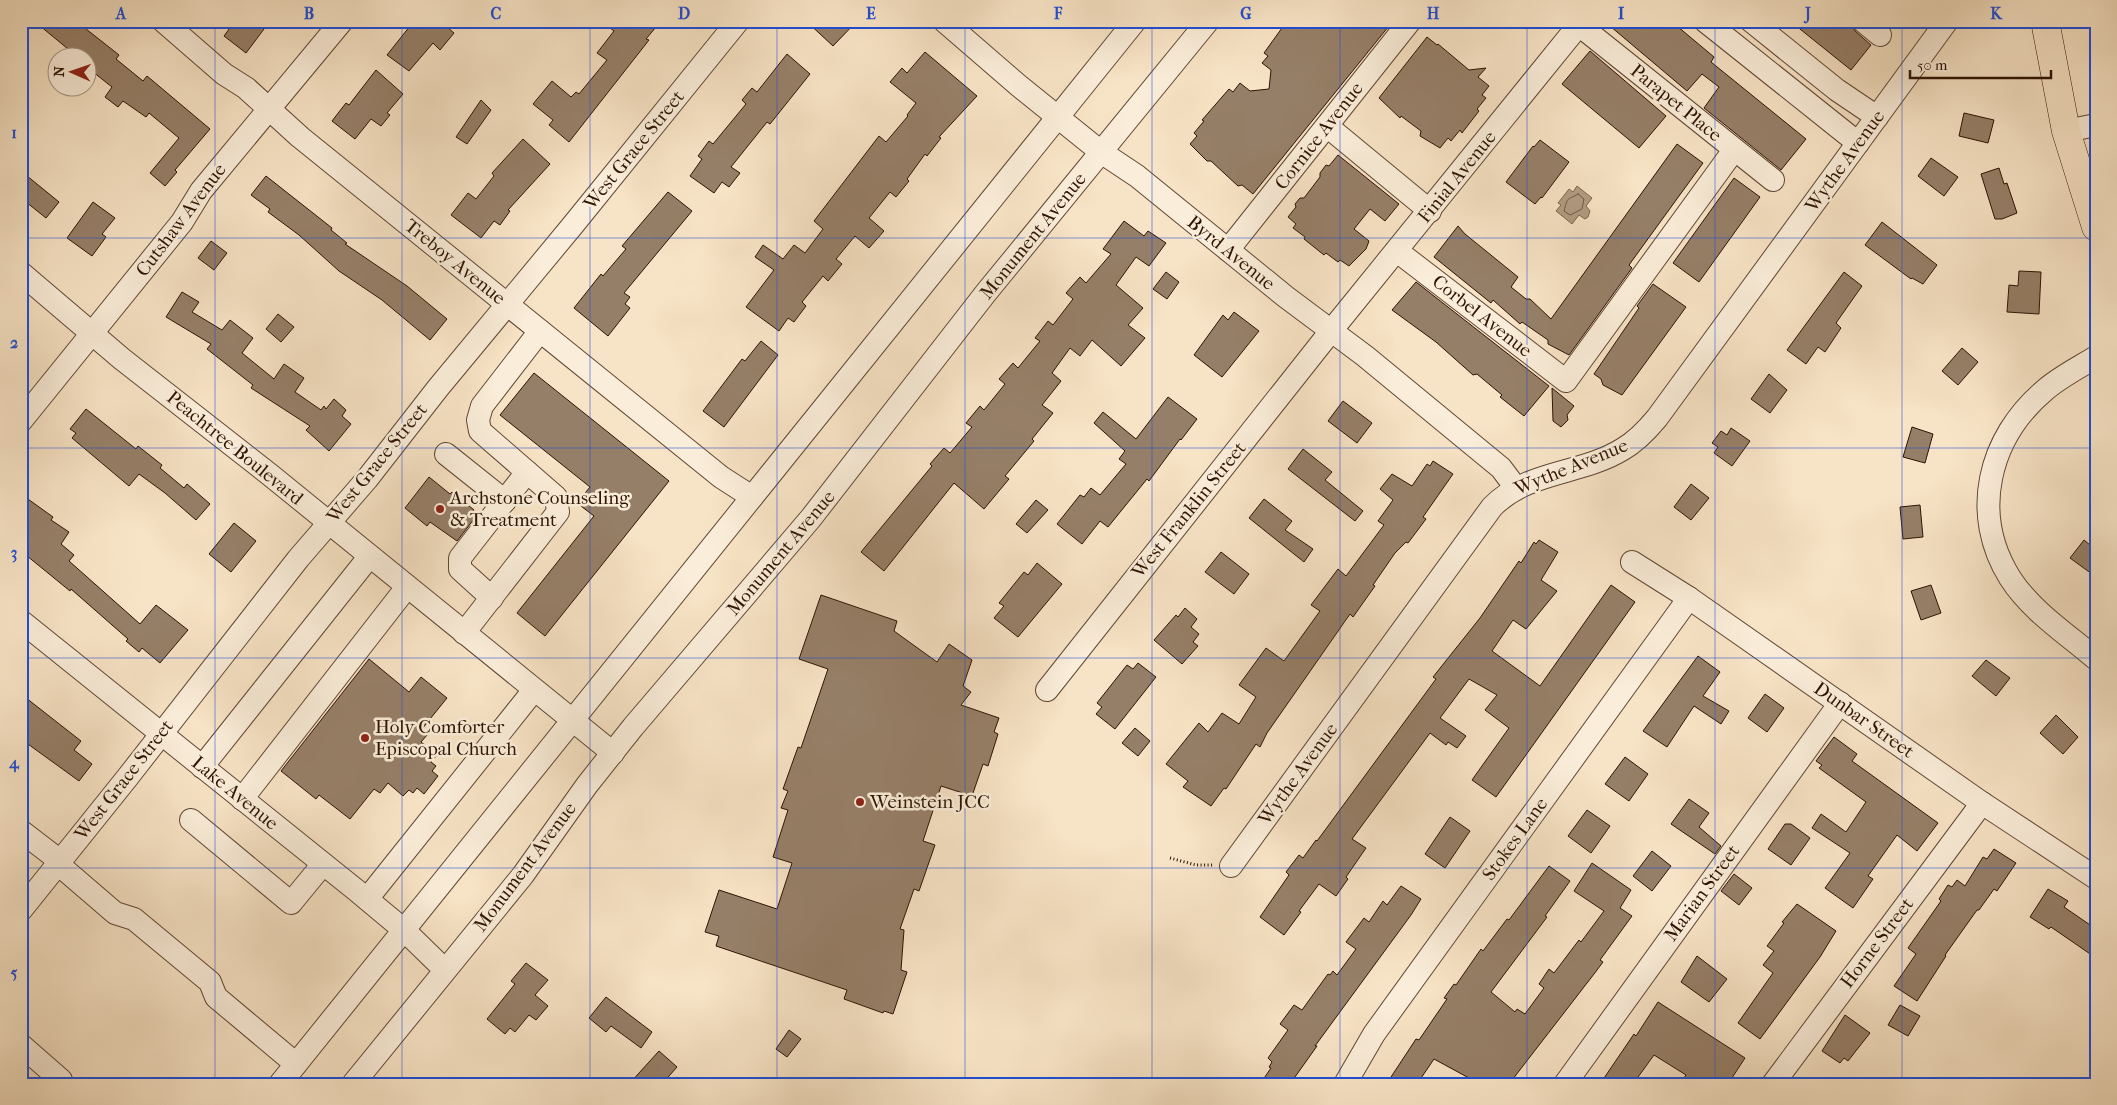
<svg xmlns="http://www.w3.org/2000/svg" width="2117" height="1105" font-family="'IM FELL French Canon',serif">
<rect width="100%" height="100%" fill="#f7e3c5"/>
<filter id="stains"><feTurbulence type="fractalNoise" baseFrequency=".004" numOctaves="4"/><feColorMatrix values="0 0 0 0 .2 0 0 0 0 .09 0 0 0 0 .02 0 0 0 .5 -.17"/></filter>
<radialGradient id="worn" r=".72"><stop offset=".6" stop-color="#630" stop-opacity="0"/><stop offset="1" stop-color="#630" stop-opacity=".3"/></radialGradient>
<path fill="#b29c83" stroke="#7d6550" d="M1577 186 1592 198 1586 206 1590 211 1588 217 1585 219 1579 215 1572 224 1556 211 1561 205 1558 203 1569 189 1573 192Z"/>
<g fill="none" stroke-linecap="round" stroke-linejoin="round">
<path stroke="#705843" stroke-width="1" d="M1578 194 1584 199 1582 209 1570 215 1564 211C1568 196 1566 201 1578 194Z"/>
</g>
<g fill="#967f68" stroke="#2d1303">
<path d="M34 21H76L119 55 116 59 143 81 147 76 210 129 175 170 177 172 165 186 150 173 179 138 149 113 146 117 123 101 118 107 105 97 112 87 88 68V58H79Z"/>
<path d="M235 21H270L246 53 224 36Z"/>
<path d="M414 21H440L454 33 440 50 433 43 409 71 387 55Z"/>
<path d="M601 21H661L646 39 649 40 569 142 549 125 553 120 533 104 552 81 571 97 576 92 579 94 607 60 597 53 614 31Z"/>
<path d="M806 21H857L833 46Z"/>
<path d="M1287 21H1393L1253 194 1242 185 1238 186 1211 161H1207L1190 144 1197 136 1194 133 1204 121 1202 120 1229 89 1233 92 1240 83 1250 91 1269 89 1271 70 1262 63 1268 56 1264 53Z"/>
<path d="M1604 21H1671L1714 57 1711 62 1806 139 1781 170 1704 108 1719 87 1702 74 1687 91Z"/>
<path d="M1790 21H1849L1855 31 1871 45 1851 70Z"/>
<path d="M1427 37 1437 45 1438 44 1469 70 1486 68 1478 77 1489 86 1482 95 1486 98 1477 109 1479 111 1462 133 1460 130 1451 141 1448 138 1440 148 1420 136 1421 131 1401 116 1400 118 1379 98Z"/>
<path d="M1590 51 1666 116 1639 148 1562 84Z"/>
<path d="M925 52 977 96 939 137 941 138 927 156 925 154 907 179 909 181 896 197 890 192 869 218 884 231 869 248 855 236 836 259 842 264 828 281 823 276 802 302 806 306 794 322 788 318 779 331 746 307 774 270 755 257 763 245 783 259 794 245 805 253 823 229 814 221 879 136 886 142 908 116 907 115 916 103 890 82 902 68 907 73Z"/>
<path d="M787 54 810 74 770 124 767 122 731 167 740 173 729 187 722 182 714 193 690 176 702 159 698 156 709 141 713 144 746 104 742 100 752 88 757 92Z"/>
<path d="M376 70 403 94 387 113 390 115 381 126 371 119 355 139 332 121 346 103 349 105Z"/>
<path d="M481 100 491 110 467 144 456 137Z"/>
<path d="M1964 113 1994 120 1988 143 1959 136Z"/>
<path d="M523 139 550 164 508 210 510 211 500 225 494 221 481 238 451 215 468 193 476 199 494 176 492 173Z"/>
<path d="M1540 140 1569 162 1542 198 1541 197 1535 204 1506 182 1533 146 1534 147Z"/>
<path d="M1677 144 1703 163 1629 265 1632 268 1569 355 1548 344V340L1522 322 1520 324 1493 300 1491 303 1434 257 1458 226 1465 234 1518 277 1511 287 1526 299H1530L1551 319Z"/>
<path d="M1338 155 1399 204 1385 221 1370 209 1354 229 1369 241 1366 249 1349 266 1340 260 1338 262 1326 253 1324 255 1304 239 1305 237 1293 228 1296 224 1288 217 1296 207 1295 204 1300 198H1304L1320 177V173L1326 165 1329 166Z"/>
<path d="M1931 158 1958 177 1944 196 1918 176Z"/>
<path d="M1999 168 2004 184 2007 183 2017 213 2002 219H1995L1981 174Z"/>
<path d="M21 171 59 202 46 218 21 198Z"/>
<path d="M266 176 332 228 331 230 347 243 345 244 407 286 447 319 430 340 382 300 339 271 299 235 268 212 270 209 251 195Z"/>
<path d="M1734 178 1760 197 1699 282 1673 263Z"/>
<path d="M668 192 692 211 624 293 630 297 625 304 630 308 608 336 574 308 601 274 603 276 626 249 622 246Z"/>
<path d="M93 202 115 218 102 234 106 237 92 256 67 238Z"/>
<path d="M1124 221 1144 236 1148 231 1166 243 1149 266 1136 257 1116 285 1143 308 1128 325 1145 338 1121 366 1092 340 1080 356 1070 348 1052 373 1061 381 1042 405 1053 413 1032 439 1034 441 1005 476 1009 479 984 509 954 483 884 571 861 552 932 466 930 464 944 448 950 453 972 427 966 423 980 406 984 410 1005 384 999 379 1013 363 1018 368 1040 341 1035 338 1048 321 1053 325 1073 299 1066 293 1080 277 1086 283 1111 254 1103 249Z"/>
<path d="M1882 222 1937 265 1923 284 1912 278 1911 279 1865 245Z"/>
<path d="M211 241 227 253 214 270 198 258Z"/>
<path d="M2019 271 2041 272 2039 314 2007 312 2009 285 2018 286Z"/>
<path d="M1166 272 1179 282 1167 299 1153 289Z"/>
<path d="M1844 272 1862 286 1836 323 1841 328 1825 352 1818 347 1806 364 1787 350Z"/>
<path d="M1416 282 1549 386 1524 416 1500 397 1502 395 1477 374 1473 375 1436 342 1392 310Z"/>
<path d="M1653 284 1686 307 1622 395 1603 385 1601 379 1594 374 1639 308 1637 306Z"/>
<path d="M182 292 199 302 192 312 222 330 230 320 253 338 242 353 274 379 284 364 304 378 295 392 321 410 324 406 326 409 334 399 346 410 342 416 351 424 329 451 306 430 310 426 251 388 253 385 207 349 211 344 166 317Z"/>
<path d="M1234 312 1259 331 1222 377 1194 355 1223 315 1228 320Z"/>
<path d="M278 314 294 327 281 342 266 329Z"/>
<path d="M761 341 778 355 724 427 703 411 742 359 745 361Z"/>
<path d="M1962 348 1978 362 1958 385 1942 371Z"/>
<path d="M534 373 669 481 545 636 517 613 594 516 577 503 590 487 500 415Z"/>
<path d="M1769 374 1787 390 1770 413 1751 399Z"/>
<path d="M1552 388 1574 406 1567 415 1568 420 1561 427 1553 421Z"/>
<path d="M1168 397 1197 419 1181 440 1180 439 1149 481 1147 479 1108 527 1100 521 1082 544 1057 524 1080 495 1084 497 1091 488 1100 495 1126 464 1119 459 1125 451 1094 423 1103 412 1136 439Z"/>
<path d="M1343 401 1372 423 1357 443 1328 421Z"/>
<path d="M86 409 136 449 138 446 162 465 160 468 184 488 187 484 210 504 196 520 165 493 139 474 129 486 72 438 76 433 70 429Z"/>
<path d="M1912 427 1933 434 1925 463 1903 457Z"/>
<path d="M1731 428 1750 441 1732 466 1714 453 1718 447 1712 443 1721 431 1727 435Z"/>
<path d="M1303 449 1332 472 1325 480 1363 511 1355 521 1288 469Z"/>
<path d="M1433 461 1453 474 1423 517 1426 519 1408 543 1406 542 1395 553 1373 585 1375 586 1353 617 1350 614 1267 733 1260 747 1256 744 1226 789 1224 788 1211 806 1183 787 1188 781 1166 764 1199 723 1208 732 1222 713 1239 724 1256 697 1239 685 1266 648 1284 661 1320 611 1311 605 1338 569 1346 576 1384 525 1378 521 1393 500 1380 489 1392 474 1412 486 1427 464 1430 466Z"/>
<path d="M429 477 450 494 452 492 474 510 470 516 474 519 457 541 430 522 427 526 405 508Z"/>
<path d="M1691 484 1709 498 1691 520 1674 507Z"/>
<path d="M21 494 53 517 51 520 69 532 61 544 74 555 69 561 140 624 156 605 188 630 160 663 142 648 139 652 126 641 128 639 71 589 70 591 21 551Z"/>
<path d="M1264 499 1292 521 1285 530 1313 549 1304 562 1249 518Z"/>
<path d="M1036 500 1048 510 1027 533 1016 524Z"/>
<path d="M1920 505 1923 537 1903 539 1900 507Z"/>
<path d="M234 523 256 541 231 572 209 554Z"/>
<path d="M1539 540 1558 552 1541 580 1557 591 1526 629 1513 620 1492 651 1540 686 1611 585 1635 602 1496 797 1472 780 1509 728 1485 710 1497 695 1469 679 1440 718 1466 736 1457 748 1448 742 1446 745 1430 733 1352 839 1366 848 1346 877 1348 879 1336 896 1319 884 1299 911 1301 912 1284 935 1260 917 1289 875 1286 872 1299 855 1303 858 1316 840 1317 841 1436 679 1433 677 1480 618 1519 561 1521 563 1534 542 1536 544Z"/>
<path d="M2084 540 2096 550V577L2070 558Z"/>
<path d="M1221 552 1249 574 1234 594 1205 572Z"/>
<path d="M1037 563 1062 584 1018 637 994 618 1004 606 999 603 1024 572 1028 575Z"/>
<path d="M1931 585 1941 613 1921 620 1911 591Z"/>
<path d="M821 595 897 621 894 631 937 662 949 644 972 660 963 686 971 692 961 705 999 718 994 732 998 734 988 766 983 764 972 796 941 786 923 841 935 845 919 891 914 889 900 929 904 930 901 970 907 972 893 1014 884 1011 883 1013 844 999 847 990 716 946 719 936 705 932 719 890 777 909 792 863 773 857 788 810 781 808 788 791 783 789 798 747 801 748 828 669 799 659Z"/>
<path d="M1185 608 1197 619 1191 627 1199 634 1193 642 1198 646 1182 664 1154 640 1176 615 1178 617Z"/>
<path d="M1698 656 1720 672 1703 696 1729 711 1721 724 1694 706 1667 747 1643 731Z"/>
<path d="M369 659 409 692 421 677 447 698 422 729 428 734 421 742 437 755 431 762 436 766 432 771 438 776 424 794 417 788 413 793 409 790 403 796 388 783 380 793 374 789 350 819 319 795 316 799 281 771Z"/>
<path d="M1986 660 2010 678 1996 696 1972 676Z"/>
<path d="M1138 663 1156 677 1115 729 1096 714 1102 707 1097 703 1127 665 1133 669Z"/>
<path d="M21 694 81 741 74 750 92 764 79 781 21 739Z"/>
<path d="M1765 694 1784 708 1767 732 1748 718Z"/>
<path d="M2056 715 2078 737 2063 754 2040 733Z"/>
<path d="M1135 728 1150 741 1138 756 1122 743Z"/>
<path d="M1834 737 1857 754 1852 761 1938 823 1917 851 1897 835 1868 876 1873 879 1853 908 1825 888 1850 853 1812 828 1821 814 1846 832 1866 802 1819 768 1822 765 1816 761Z"/>
<path d="M1625 757 1648 774 1629 801 1605 784Z"/>
<path d="M1689 799 1709 813 1699 827 1721 846 1715 854 1671 824Z"/>
<path d="M1587 810 1610 826 1591 853 1568 836Z"/>
<path d="M1450 817 1470 831 1445 868 1425 854Z"/>
<path d="M1785 824H1791L1810 838 1791 865 1768 849Z"/>
<path d="M1994 849 2016 863 1997 891 1994 889 1979 910H1977L1945 955 1946 956 1917 1001 1894 986 1916 954 1908 948 1941 901 1939 899 1948 885 1952 887 1957 880 1965 886 1983 857 1987 859Z"/>
<path d="M1652 851 1671 866 1652 891 1633 876Z"/>
<path d="M1592 863 1631 890 1620 908 1632 916 1600 960 1603 962 1594 974 1509 1084H1480L1434 1059 1417 1084H1402L1391 1077 1416 1039 1419 1040 1447 999 1444 998 1454 984 1456 985 1481 949 1483 951 1507 919 1509 920 1549 866 1570 881 1545 916 1547 917 1491 992 1515 1012 1517 1009 1525 1014 1544 988 1539 984 1549 969 1554 973 1579 940 1581 942 1604 911 1574 891Z"/>
<path d="M1734 874 1752 888 1739 905 1721 891Z"/>
<path d="M1401 886 1421 899 1411 915 1315 1046H1317L1290 1084H1260L1271 1068 1269 1067 1272 1062 1268 1058 1288 1030 1280 1024 1294 1005 1302 1010 1328 974 1330 975 1333 971 1337 975 1356 949 1346 942 1364 918 1369 922 1383 901 1387 905Z"/>
<path d="M2048 889 2068 901 2064 907 2096 929V958L2051 927 2049 929 2030 917Z"/>
<path d="M1797 904 1836 931 1820 957 1760 1039 1738 1023 1773 973 1763 965 1774 951 1767 946 1784 923 1782 922Z"/>
<path d="M1697 956 1727 979 1709 1002 1681 982Z"/>
<path d="M526 963 548 980 535 995 548 1006 536 1020 529 1015 515 1032 510 1028 505 1034 487 1019 515 984 511 981Z"/>
<path d="M606 997 652 1032 641 1048 611 1026 606 1032 589 1018Z"/>
<path d="M1658 1002 1745 1058 1728 1084H1680L1686 1075 1654 1055 1633 1084H1600L1634 1034 1636 1036Z"/>
<path d="M1900 1005 1920 1016 1908 1036 1888 1025Z"/>
<path d="M1845 1015 1870 1033 1848 1061 1844 1058 1840 1063 1822 1051Z"/>
<path d="M789 1030 801 1039 787 1057 776 1049Z"/>
<path d="M659 1051 677 1067 662 1084H629Z"/>
</g>
<g fill="none" stroke-linecap="round" stroke-linejoin="round">
<path stroke="#cfb99e" stroke-width="22" stroke-dasharray="22 11" stroke-linecap="butt" d="M21 1083 23 1084"/>
<g stroke="#604734" stroke-width="24">
<g id="minor">
<path d="M163 21 224 74 246 88 300 137 721 477 752 497"/>
<path d="M944 21 1018 85 1101 152 1137 176 1286 297 1365 356 1501 468 1516 488"/>
<path d="M1705 21 1858 143"/>
<path d="M1751 21 1837 90 1877 117"/>
<path d="M1863 21 1880 35"/>
<path d="M1579 25 1773 180"/>
<path d="M1327 126 1430 211"/>
<path d="M2066 131 2096 125"/>
<path d="M1228 250 1410 21"/>
<path d="M1397 251 1566 381 1734 150"/>
<path d="M21 273 122 359 269 474 613 753"/>
<path d="M2096 357C2078 368 2060 377 2045 390 1988 438 1970 514 2010 578 2031 611 2067 634 2096 659"/>
<path d="M21 421 182 222 201 191 342 21"/>
<path d="M446 454 505 501"/>
<path d="M1632 562 1689 598 1982 803 2096 878"/>
<path d="M492 598 460 569V558L527 472"/>
<path d="M21 621 356 890 404 930 445 970"/>
<path d="M464 633 558 512 556 497 480 431 478 420 482 406 540 331"/>
<path d="M1047 690 1331 331 1582 21"/>
<path d="M202 767 369 557"/>
<path d="M242 799 407 587"/>
<path d="M191 820 291 903 323 864"/>
<path d="M21 831 60 861"/>
<path d="M58 864 115 913 134 919 210 982 216 997 296 1064"/>
<path d="M1231 866 1492 507C1528 470 1581 475 1623 449 1637 441 1647 430 1657 418L1947 21"/>
<path d="M367 899 534 690"/>
<path d="M21 910 127 778 298 559 367 479 438 388 573 225 738 21"/>
<path d="M21 1045 61 1080 62 1084"/>
<path d="M280 1084 1135 21"/>
<path d="M353 1084 523 875 587 785 633 727 811 518 985 294 1208 21"/>
<path d="M1345 1084 1374 1034 1689 598"/>
<path d="M1565 1084 1840 703"/>
<path d="M1773 1084 1982 803"/>
</g>
</g>
<g stroke="#2d1303" stroke-width="29">
<path id="major" d="M2045 21 2066 131 2096 227"/>
</g>
<path stroke="#2d1303" stroke-width="3" stroke-dasharray="1 2.5" stroke-linecap="butt" d="M1170 858 1196 865H1213"/>
<use href="#minor" stroke="#faedd9" stroke-width="22"/>
<use href="#major" stroke="#f7e3c5" stroke-width="28"/>
</g>
<path fill="none" stroke="#1d4ed8" stroke-width="1" stroke-opacity="0.55" d="M215 21V1084M402 21V1084M590 21V1084M777 21V1084M965 21V1084M1152 21V1084M1340 21V1084M1527 21V1084M1715 21V1084M1902 21V1084M21 238H2096M21 448H2096M21 658H2096M21 868H2096"/>
<g fill="#8f2418" stroke="#faedd9" stroke-width="2">
<circle cx="440" cy="509" r="5"/>
<circle cx="365" cy="738" r="5"/>
<circle cx="860" cy="802" r="5"/>
</g>
<g text-anchor="middle" dominant-baseline="central" stroke-width="5" stroke-linejoin="round" paint-order="stroke">
<g font-size="19" fill="#2d1303" stroke="#faedd9">
<text transform="translate(1676 103) rotate(39)">Parapet Place</text>
<text transform="translate(1319 136) rotate(-52)">Cornice Avenue</text>
<text transform="translate(634 150) rotate(-51)">West Grace Street</text>
<text transform="translate(1845 161) rotate(-54)">Wythe Avenue</text>
<text transform="translate(1457 177) rotate(-51)">Finial Avenue</text>
<text transform="translate(181 220) rotate(-53)">Cutshaw Avenue</text>
<text transform="translate(1033 236) rotate(-51)">Monument Avenue</text>
<text transform="translate(1231 253) rotate(39)">Byrd Avenue</text>
<text transform="translate(455 262) rotate(39)">Treboy Avenue</text>
<text transform="translate(1482 316) rotate(38)">Corbel Avenue</text>
<text transform="translate(235 448) rotate(39)">Peachtree Boulevard</text>
<text transform="translate(377 463) rotate(-51)">West Grace Street</text>
<text transform="translate(1571 467) rotate(-22)">Wythe Avenue</text>
<text transform="translate(1189 510) rotate(-51)">West Franklin Street</text>
<text transform="translate(781 553) rotate(-50)">Monument Avenue</text>
<text transform="translate(1864 720) rotate(35)">Dunbar Street</text>
<text transform="translate(1298 774) rotate(-54)">Wythe Avenue</text>
<text transform="translate(124 780) rotate(-52)">West Grace Street</text>
<text transform="translate(235 793) rotate(39)">Lake Avenue</text>
<text transform="translate(1515 839) rotate(-54)">Stokes Lane</text>
<text transform="translate(525 867) rotate(-53)">Monument Avenue</text>
<text transform="translate(1702 893) rotate(-54)">Marian Street</text>
<text transform="translate(1877 943) rotate(-53)">Horne Street</text>
</g>
<g font-size="19" fill="#2d1303" stroke="#faedd9" text-anchor="start">
<text x="450" y="498">Archstone Counseling<tspan x="450" dy="22">&amp; Treatment</tspan></text>
<text x="375" y="727">Holy Comforter<tspan x="375" dy="22">Episcopal Church</tspan></text>
<text x="870" y="802">Weinstein JCC</text>
</g>
</g>
<rect width="2117" height="1105" fill="none" stroke="#f7e3c5" stroke-width="55"/>
<g transform="translate(72 72) rotate(272)"><circle r="24" fill="#faedd9" stroke="#a89683"/>
<path d="M0-4L9 19L0 12L-9 19Z" fill="#8f2418"/>
<text y="-8" font-size="14" font-weight="bold" text-anchor="middle" fill="#2d1303">N</text>
</g>
<path d="M1910 70v8h141v-8" fill="none" stroke="#2d1303" stroke-width="2.5"/>
<text x="1917" y="70" font-size="15" fill="#2d1303" stroke="#faedd9" stroke-width="4" paint-order="stroke">50 m</text>
<rect x="28" y="28" width="2062" height="1050" fill="none" stroke="#1d4ed8" stroke-width="2"/>
<g font-size="16" text-anchor="middle" font-weight="bold" fill="#1d4ed8">
<text x="121" y="19">A</text>
<text x="309" y="19">B</text>
<text x="496" y="19">C</text>
<text x="684" y="19">D</text>
<text x="871" y="19">E</text>
<text x="1058" y="19">F</text>
<text x="1246" y="19">G</text>
<text x="1433" y="19">H</text>
<text x="1621" y="19">I</text>
<text x="1808" y="19">J</text>
<text x="1996" y="19">K</text>
<text x="14" y="138">1</text>
<text x="14" y="348">2</text>
<text x="14" y="558">3</text>
<text x="14" y="768">4</text>
<text x="14" y="978">5</text>
</g>
<rect width="100%" height="100%" filter="url(#stains)"/>
<rect width="100%" height="100%" fill="url(#worn)"/>
</svg>
